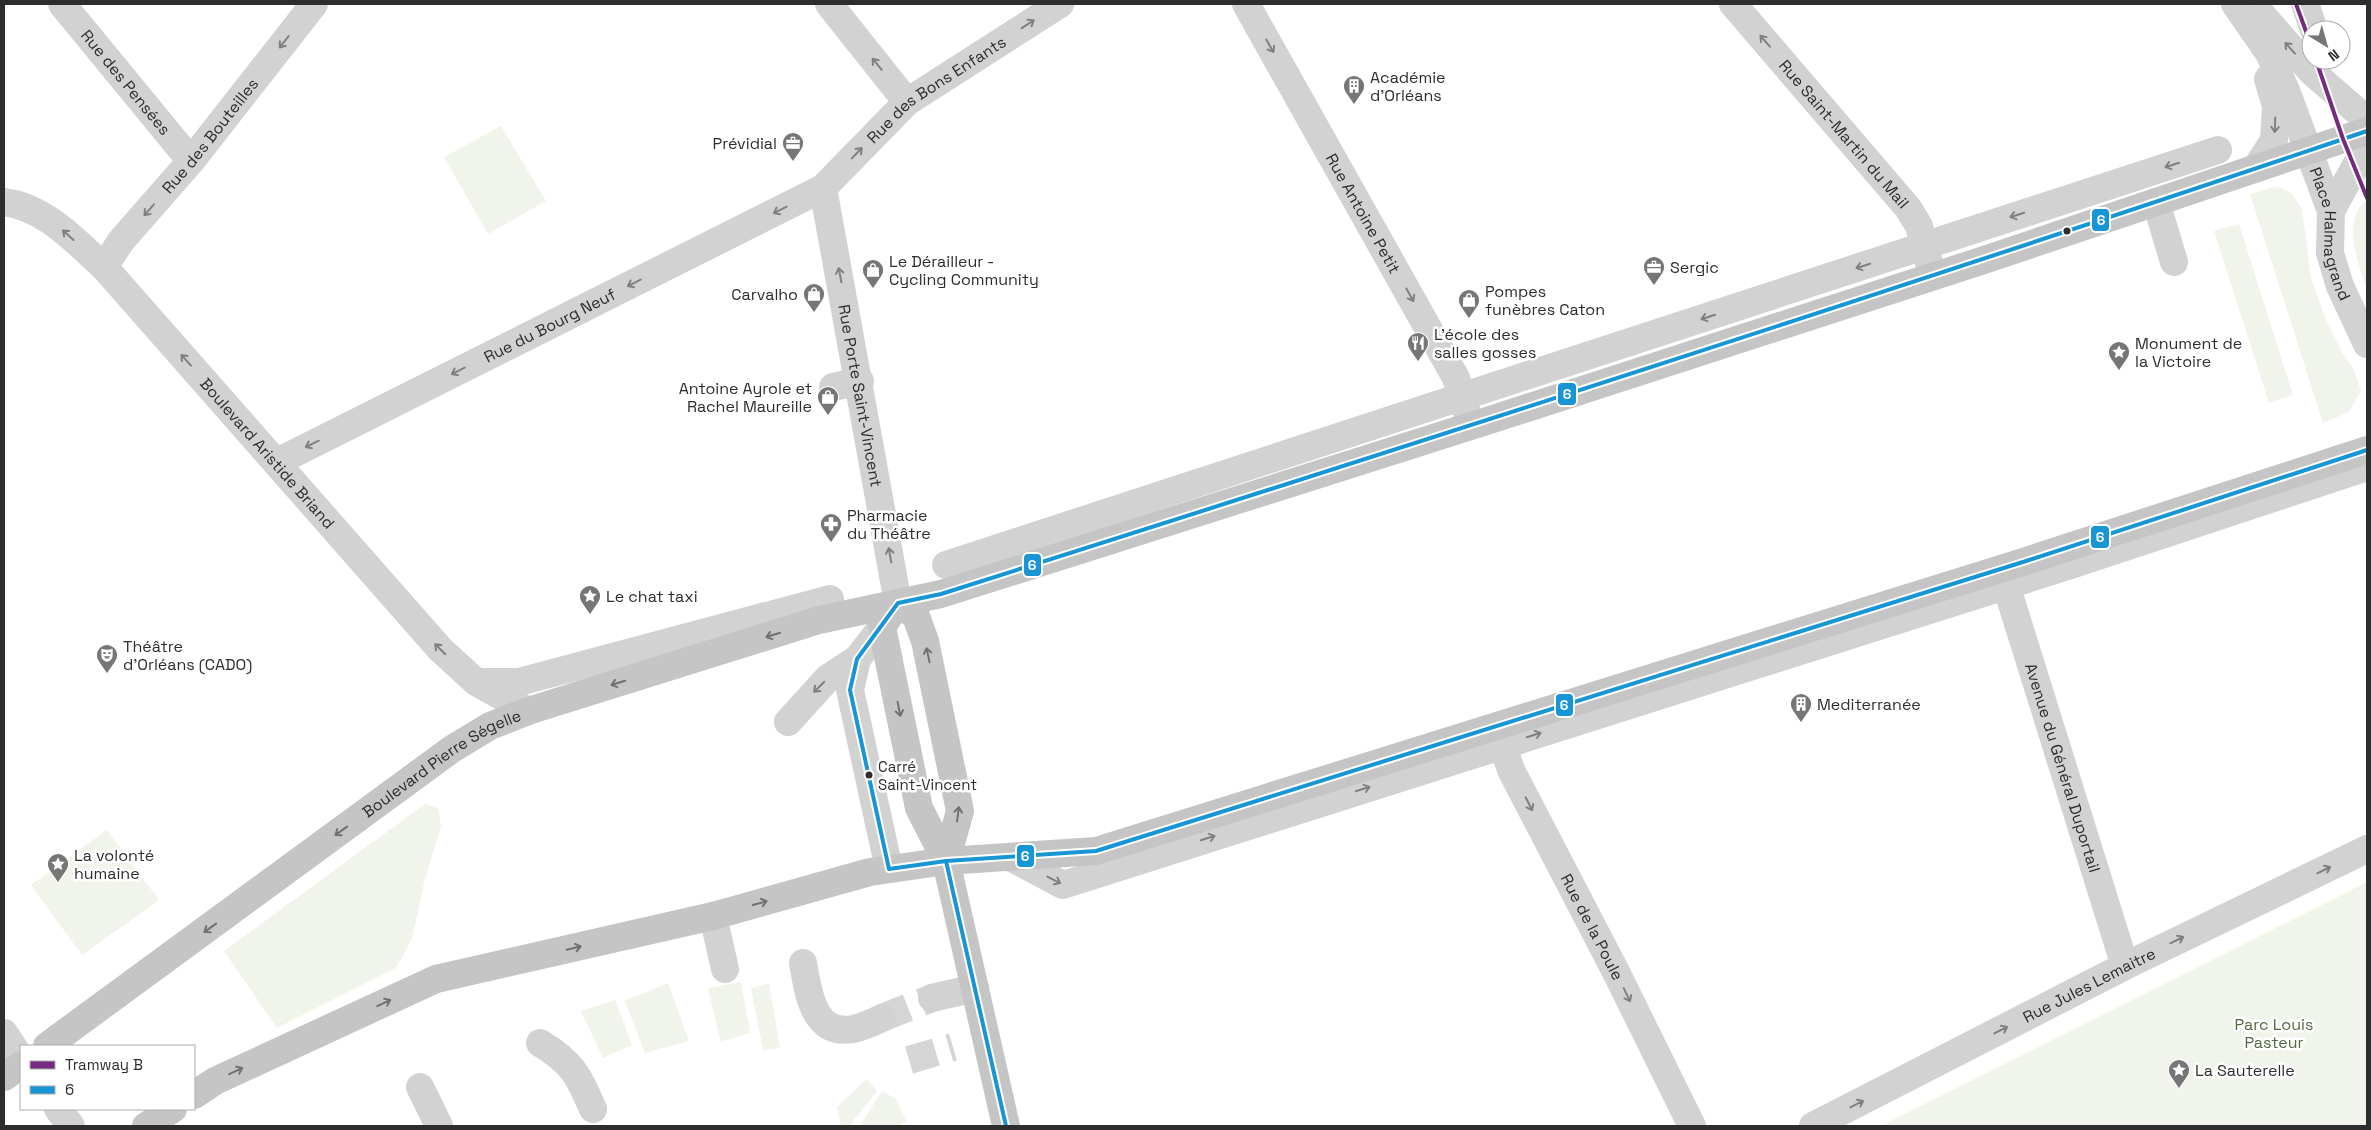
<svg xmlns="http://www.w3.org/2000/svg" width="2371" height="1130" font-family="'Space Grotesk',sans-serif">
<rect width="100%" height="100%" fill="#fff"/>
<g fill="#f0f4eb">
<path d="M501 126 546 201 488 234 444 157Z"/>
<path d="M2278 186 2291 193 2302 209 2311 278 2324 315 2340 349 2354 370 2361 391 2349 412 2323 423 2250 194Z"/>
<path d="M2367 199V290C2358 263 2341 220 2367 199Z"/>
<path d="M2239 224 2293 395 2269 403 2214 231Z"/>
<path d="M425 804 438 808 441 826 424 883 412 939 396 968 277 1028 224 951Z"/>
<path d="M107 830 159 900 82 955 31 885Z"/>
<path d="M2367 882V1126H1881Z"/>
<path d="M741 982 750 1033 721 1042 708 988Z"/>
<path d="M668 983 689 1041 645 1053 625 1001Z"/>
<path d="M769 983 780 1048 763 1050 751 988Z"/>
<path d="M615 1000 632 1045 603 1058 581 1011Z"/>
<path d="M867 1079 877 1091 853 1121V1126H841L837 1107Z"/>
<path d="M882 1091 896 1099 906 1121 899 1126H860Z"/>
</g>
<g fill="none" stroke-linecap="round" stroke-linejoin="round">
<g stroke="#d5d5d5" stroke-width="28" stroke-dasharray="28 14" stroke-linecap="butt">
<path d="M882 1018 932 998"/>
<path d="M909 1060 953 1047"/>
</g>
<g stroke="#d2d2d2" stroke-width="28">
<path id="s1" d="M62 4 191 161"/>
<path d="M829 4 907 102"/>
<path id="s2" d="M1246 4 1456 378 1467 413"/>
<path id="s3" d="M1733 4 1908 208 1919 226 1929 263"/>
<path id="s4" d="M2235 4 2269 53 2285 88 2331 211 2330 253 2340 286 2367 344"/>
<path d="M2305 4 2314 30"/>
<path d="M2263 16 2312 72 2367 120"/>
<path d="M2256 168 2274 140 2276 106 2268 79"/>
<path id="s5" d="M823 188 898 603"/>
<path id="s6" d="M4 202C45 207 75 241 104 267L440 649 476 682 528 711"/>
<path d="M2156 202 2174 262"/>
<path d="M2331 211 2367 145"/>
<path id="s7" d="M104 267 121 241 191 161 314 4"/>
<path d="M833 387 860 381"/>
<path id="s8" d="M277 462 823 188 907 102 1060 4"/>
<path d="M946 565 2218 150"/>
<path id="s9" d="M2001 569 2125 966"/>
<path d="M857 659 850 690 889 869"/>
<path d="M478 682H519L830 599"/>
<path d="M788 722 828 678 857 659 882 627"/>
<path id="s10" d="M1497 728 1511 770 1616 972 1692 1126"/>
<path d="M1010 857 1063 885 2071 565 2367 467"/>
<path d="M713 916 725 969"/>
<path d="M803 963C808 990 812 1036 853 1029 863 1027 873 1022 882 1018"/>
<path d="M932 998 975 988"/>
<path d="M4 1033 21 1059"/>
<path d="M540 1043C573 1063 578 1075 593 1109"/>
<path d="M420 1087 439 1126"/>
<path d="M58 1109 71 1126"/>
<path id="s11" d="M1813 1126 2125 966 2367 849"/>
</g>
<g stroke="#c5c5c5" stroke-width="28">
<path d="M898 603 882 627 919 808 946 861 1006 1126"/>
<path d="M898 603 916 616 925 641 960 811 946 861"/>
<path id="s12" d="M47 1046 452 749 490 726 528 711 819 620 941 594 1493 419 1981 261 2367 131"/>
<path d="M4 1077 21 1065"/>
<path d="M194 1095 215 1081 436 979 713 916 870 872 946 861 1096 851 2023 562 2367 450"/>
<path d="M146 1126 173 1109"/>
</g>
<g stroke="#fff" stroke-width="8">
<g id="bus-1">
<path d="M2367 131C1893 291 1417 443 941 594L898 603 857 659 850 690 889 869 946 861 1096 851 2023 562 2367 450"/>
<path d="M946 861 1006 1126"/>
</g>
</g>
<use href="#bus-1" stroke="#1895d5" stroke-width="4"/>
<g stroke="#fff" stroke-width="8">
<g id="tram-1">
<path d="M2296 4 2311 45"/>
<path d="M2316 60 2343 139 2367 198"/>
</g>
</g>
<use href="#tram-1" stroke="#762a80" stroke-width="4"/>
</g>
<defs><path id="oneway-shaft" d="M-6 0H5M1.5-3L5.5 0L1.5 3" fill="none" stroke-width="1.6" stroke-linecap="round" stroke-linejoin="round" transform="scale(1.25)"/></defs>
<g stroke="#808080">
<use href="#oneway-shaft" transform="translate(1028 24) rotate(-33)"/>
<use href="#oneway-shaft" transform="translate(1765 41) rotate(-131)"/>
<use href="#oneway-shaft" transform="translate(284 42) rotate(128)"/>
<use href="#oneway-shaft" transform="translate(1270 46) rotate(60)"/>
<use href="#oneway-shaft" transform="translate(2290 48) rotate(-132)"/>
<use href="#oneway-shaft" transform="translate(877 64) rotate(-129)"/>
<use href="#oneway-shaft" transform="translate(2275 125) rotate(92)"/>
<use href="#oneway-shaft" transform="translate(857 153) rotate(-46)"/>
<use href="#oneway-shaft" transform="translate(2172 165) rotate(162)"/>
<use href="#oneway-shaft" transform="translate(149 210) rotate(131)"/>
<use href="#oneway-shaft" transform="translate(780 210) rotate(153)"/>
<use href="#oneway-shaft" transform="translate(2017 215) rotate(162)"/>
<use href="#oneway-shaft" transform="translate(68 235) rotate(-138)"/>
<use href="#oneway-shaft" transform="translate(1863 266) rotate(162)"/>
<use href="#oneway-shaft" transform="translate(840 275) rotate(-101)"/>
<use href="#oneway-shaft" transform="translate(634 283) rotate(153)"/>
<use href="#oneway-shaft" transform="translate(1410 295) rotate(61)"/>
<use href="#oneway-shaft" transform="translate(1708 317) rotate(162)"/>
<use href="#oneway-shaft" transform="translate(186 360) rotate(-132)"/>
<use href="#oneway-shaft" transform="translate(458 371) rotate(153)"/>
<use href="#oneway-shaft" transform="translate(312 444) rotate(154)"/>
<use href="#oneway-shaft" transform="translate(890 555) rotate(-100)"/>
<use href="#oneway-shaft" transform="translate(440 649) rotate(-135)"/>
<use href="#oneway-shaft" transform="translate(819 687) rotate(135)"/>
<use href="#oneway-shaft" transform="translate(1534 735) rotate(-18)"/>
<use href="#oneway-shaft" transform="translate(1363 789) rotate(-18)"/>
<use href="#oneway-shaft" transform="translate(1529 804) rotate(63)"/>
<use href="#oneway-shaft" transform="translate(1208 838) rotate(-18)"/>
<use href="#oneway-shaft" transform="translate(2324 870) rotate(-26)"/>
<use href="#oneway-shaft" transform="translate(1054 880) rotate(27)"/>
<use href="#oneway-shaft" transform="translate(2177 940) rotate(-26)"/>
<use href="#oneway-shaft" transform="translate(1627 995) rotate(64)"/>
<use href="#oneway-shaft" transform="translate(2001 1030) rotate(-27)"/>
<use href="#oneway-shaft" transform="translate(1857 1104) rotate(-27)"/>
</g>
<g stroke="#717171">
<use href="#oneway-shaft" transform="translate(773 635) rotate(163)"/>
<use href="#oneway-shaft" transform="translate(928 655) rotate(-102)"/>
<use href="#oneway-shaft" transform="translate(618 683) rotate(163)"/>
<use href="#oneway-shaft" transform="translate(899 709) rotate(79)"/>
<use href="#oneway-shaft" transform="translate(958 814) rotate(-83)"/>
<use href="#oneway-shaft" transform="translate(341 831) rotate(144)"/>
<use href="#oneway-shaft" transform="translate(760 903) rotate(-15)"/>
<use href="#oneway-shaft" transform="translate(210 928) rotate(144)"/>
<use href="#oneway-shaft" transform="translate(574 948) rotate(-13)"/>
<use href="#oneway-shaft" transform="translate(384 1003) rotate(-25)"/>
<use href="#oneway-shaft" transform="translate(236 1071) rotate(-25)"/>
</g>
<defs>
<g id="building-pin" transform="scale(1.125)"><path d="M0 17L-7.5 6A9.5 9.5 0 1 1 7.5 6Z" fill="#767676" stroke="#fff"/><path d="M-4-6H4V6H1V3H-1V6H-4ZM-2.5-4.3h1.7v1.8h-1.7ZM.8-4.3h1.7v1.8H.8ZM-2.5-1h1.7V.8h-1.7ZM.8-1h1.7V.8H.8Z" fill="#fff"/></g>
<g id="office-pin" transform="scale(1.125)"><path d="M0 17L-7.5 6A9.5 9.5 0 1 1 7.5 6Z" fill="#767676" stroke="#fff"/><path d="M-6-3h4V-5.5h4V-3h4V5H-6ZM-1-4.5V-3h2v-1.5ZM-6 0V1H6V0Z" fill="#fff"/></g>
<g id="shop-pin" transform="scale(1.125)"><path d="M0 17L-7.5 6A9.5 9.5 0 1 1 7.5 6Z" fill="#767676" stroke="#fff"/><path d="M-5-2.5h2.3a2.7 3.5 0 0 1 5.4 0H5L5.5 6h-11ZM-1.5-2.5h3a1.5 2.3 0 0 0-3 0Z" fill="#fff"/></g>
<g id="restaurant-pin" transform="scale(1.125)"><path d="M0 17L-7.5 6A9.5 9.5 0 1 1 7.5 6Z" fill="#767676" stroke="#fff"/><path d="M-5-6h1v4h1v-4h1v4h1v-4h1v5L-1.5 .5V6h-2V.5L-5-1ZM5-6V6H3V1.5H1.5Q1.5-4 5-6Z" fill="#fff"/></g>
<g id="sight-pin" transform="scale(1.125)"><path d="M0 17L-7.5 6A9.5 9.5 0 1 1 7.5 6Z" fill="#767676" stroke="#fff"/><path d="M0-6L1.8-2.2L6-1.7L2.9 1.2L3.7 5.4L0 3.3L-3.7 5.4L-2.9 1.2L-6-1.7L-1.8-2.2Z" fill="#fff"/></g>
<g id="pharmacy-pin" transform="scale(1.125)"><path d="M0 17L-7.5 6A9.5 9.5 0 1 1 7.5 6Z" fill="#767676" stroke="#fff"/><path d="M-2-6h4v4h4v4h-4v4h-4v-4h-4v-4h4Z" fill="#fff"/></g>
<g id="theatre-pin" transform="scale(1.125)"><path d="M0 17L-7.5 6A9.5 9.5 0 1 1 7.5 6Z" fill="#767676" stroke="#fff"/><path d="M-5-5.5Q0-4 5-5.5V0Q5 5 0 6Q-5 5-5 0ZM-3.3-2.5H-1v1.5H-3.3ZM1-2.5H3.3v1.5H1ZM-2.8 1Q0 5.5 2.8 1Z" fill="#fff"/></g>
</defs>
<g fill-rule="evenodd">
<use href="#building-pin" x="1354" y="86"/>
<use href="#office-pin" x="793" y="143"/>
<use href="#office-pin" x="1654" y="267"/>
<use href="#shop-pin" x="873" y="270"/>
<use href="#shop-pin" x="814" y="294"/>
<use href="#shop-pin" x="1469" y="300"/>
<use href="#restaurant-pin" x="1418" y="343"/>
<use href="#sight-pin" x="2119" y="352"/>
<use href="#shop-pin" x="828" y="397"/>
<use href="#pharmacy-pin" x="831" y="524"/>
<use href="#sight-pin" x="590" y="596"/>
<use href="#theatre-pin" x="107" y="655"/>
<use href="#building-pin" x="1801" y="704"/>
<use href="#sight-pin" x="58" y="864"/>
<use href="#sight-pin" x="2179" y="1070"/>
</g>
<g fill="#2d2d2d" stroke="#fff" stroke-width="2">
<circle cx="2067" cy="231" r="4.5"/>
<circle cx="869" cy="775" r="4.5"/>
</g>
<g text-anchor="middle" dominant-baseline="central" stroke-width="5" stroke-linejoin="round" paint-order="stroke">
<g font-size="15" fill="#2d2d2d" stroke="#fff" text-anchor="start">
<text x="878" y="766">Carré<tspan x="878" dy="18">Saint-Vincent</tspan></text>
</g>
<g font-size="16" fill="#2d2d2d" stroke="#fff" text-anchor="start">
<text x="1370" y="77">Académie<tspan x="1370" dy="18">d'Orléans</tspan></text>
<text x="777" y="143" text-anchor="end">Prévidial</text>
<text x="889" y="261">Le Dérailleur -<tspan x="889" dy="18">Cycling Community</tspan></text>
<text x="1670" y="267">Sergic</text>
<text x="1485" y="291">Pompes<tspan x="1485" dy="18">funèbres Caton</tspan></text>
<text x="798" y="294" text-anchor="end">Carvalho</text>
<text x="1434" y="334">L'école des<tspan x="1434" dy="18">salles gosses</tspan></text>
<text x="2135" y="343">Monument de<tspan x="2135" dy="18">la Victoire</tspan></text>
<text x="812" y="388" text-anchor="end">Antoine Ayrole et<tspan x="812" dy="18">Rachel Maureille</tspan></text>
<text x="847" y="515">Pharmacie<tspan x="847" dy="18">du Théâtre</tspan></text>
<text x="606" y="596">Le chat taxi</text>
<text x="123" y="646">Théâtre<tspan x="123" dy="18">d'Orléans (CADO)</tspan></text>
<text x="1817" y="704">Mediterranée</text>
<text x="74" y="855">La volonté<tspan x="74" dy="18">humaine</tspan></text>
<text x="2195" y="1070">La Sauterelle</text>
</g>
<g font-size="16" fill="#2d2d2d" stroke="#fff">
<text stroke="none"><textPath href="#s1" startOffset="101">Rue des Pensées</textPath></text>
<text stroke="none"><textPath href="#s8" startOffset="762">Rue des Bons Enfants</textPath></text>
<text stroke="none"><textPath href="#s3" startOffset="171">Rue Saint-Martin du Mail</textPath></text>
<text stroke="none"><textPath href="#s7" startOffset="169">Rue des Bouteilles</textPath></text>
<text stroke="none"><textPath href="#s2" startOffset="240">Rue Antoine Petit</textPath></text>
<text stroke="none"><textPath href="#s4" startOffset="252">Place Halmagrand</textPath></text>
<text stroke="none"><textPath href="#s8" startOffset="305">Rue du Bourg Neuf</textPath></text>
<text stroke="none"><textPath href="#s5" startOffset="211">Rue Porte Saint-Vincent</textPath></text>
<text stroke="none"><textPath href="#s6" startOffset="369">Boulevard Aristide Briand</textPath></text>
<text stroke="none"><textPath href="#s12" startOffset="486">Boulevard Pierre Ségelle</textPath></text>
<text stroke="none"><textPath href="#s9" startOffset="208">Avenue du Général Duportail</textPath></text>
<text stroke="none"><textPath href="#s10" startOffset="221">Rue de la Poule</textPath></text>
<text stroke="none"><textPath href="#s11" startOffset="310">Rue Jules Lemaitre</textPath></text>
</g>
<g font-size="16" fill="#4f693b" stroke="#fff">
<text x="2274" y="1024">Parc Louis<tspan x="2274" dy="18">Pasteur</tspan></text>
</g>
</g>
<g stroke="#fff" stroke-width="2">
<rect x="2091" y="208" width="19" height="24" rx="5" fill="#1895d5"/>
<rect x="1557" y="382" width="20" height="24" rx="5" fill="#1895d5"/>
<rect x="2090" y="525" width="20" height="24" rx="5" fill="#1895d5"/>
<rect x="1023" y="553" width="19" height="24" rx="5" fill="#1895d5"/>
<rect x="1555" y="693" width="19" height="24" rx="5" fill="#1895d5"/>
<rect x="1016" y="844" width="19" height="24" rx="5" fill="#1895d5"/>
</g>
<g font-size="14" text-anchor="middle" font-weight="bold" fill="#fff">
<text x="2101" y="225">6</text>
<text x="1567" y="399">6</text>
<text x="2100" y="542">6</text>
<text x="1032" y="570">6</text>
<text x="1564" y="710">6</text>
<text x="1025" y="861">6</text>
</g>
<rect width="2371" height="1130" fill="none" stroke="#2d2d2d" stroke-width="10"/>
<rect x="20" y="1045" width="175" height="65" fill="#ffffff" stroke="#ababab"/>
<rect x="30" y="1061" width="25" height="8" fill="#762a80" stroke="#ababab"/>
<text x="65" y="1070" font-size="15" fill="#2d2d2d">Tramway B</text>
<rect x="30" y="1086" width="25" height="8" fill="#1895d5" stroke="#ababab"/>
<text x="65" y="1095" font-size="15" fill="#2d2d2d">6</text>
<g transform="translate(2326 45) rotate(143)"><circle r="24" fill="#ffffff" stroke="#ababab"/>
<path d="M0-4L9 19L0 12L-9 19Z" fill="#767676"/>
<text y="-8" font-size="14" font-weight="bold" text-anchor="middle" fill="#2d2d2d">N</text>
</g>
</svg>
